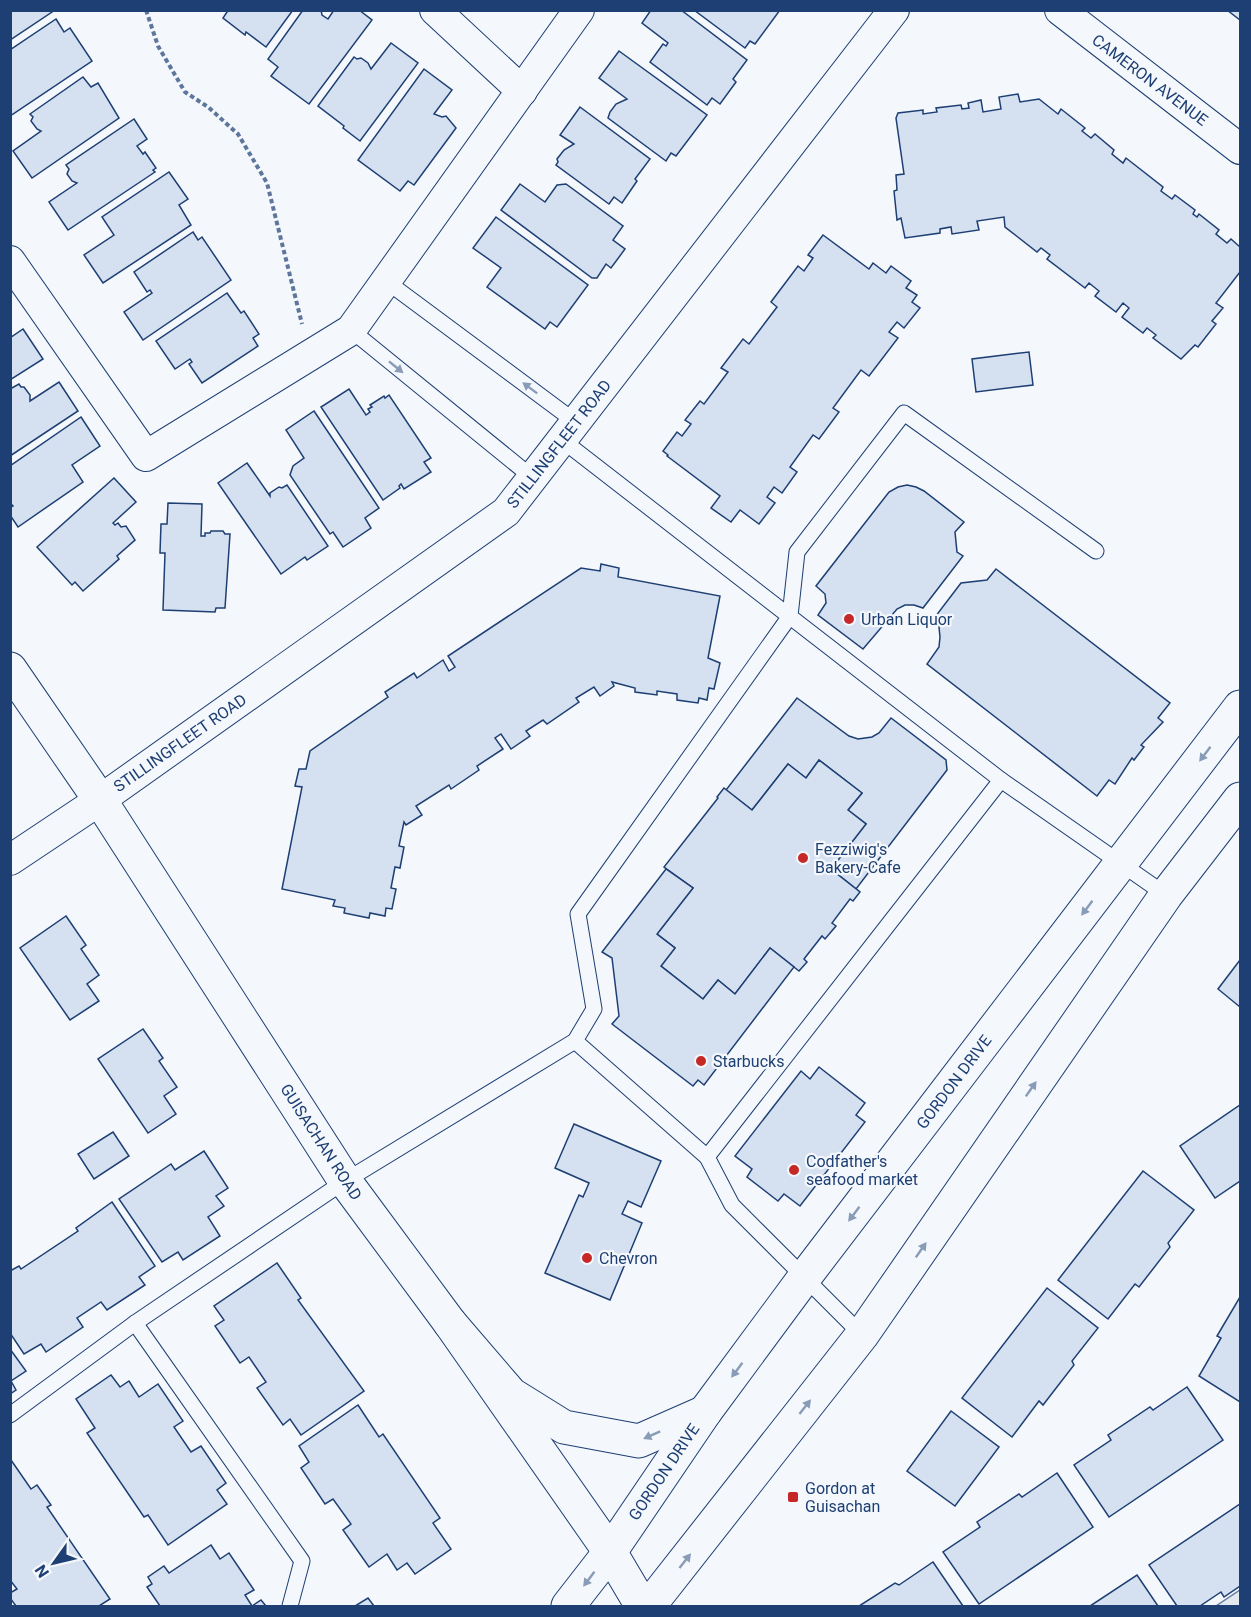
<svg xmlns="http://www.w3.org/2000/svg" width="1251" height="1617" font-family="Roboto,sans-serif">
<rect width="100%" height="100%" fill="#f4f7fb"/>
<path fill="#e3e9f0" stroke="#687fa3" stroke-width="1.5" d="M1240 1590V1606H1216Z"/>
<g fill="#d5e0f0" stroke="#1d3f73" stroke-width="1.5">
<path d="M10 10H55L10 40Z"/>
<path d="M225 10H293L266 47 246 32 245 35 223 18 227 12Z"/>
<path d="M303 10H321L322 15 328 19 334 10H359L372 20 309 104 271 76 278 67 268 59Z"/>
<path d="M651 10H681L747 60 733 79 736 82 720 104 712 98 707 105 650 62 663 44 666 46 668 43 642 23Z"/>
<path d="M694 10H780L755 44 750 41 745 48Z"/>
<path d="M1227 10H1240V20Z"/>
<path d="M56 19 64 32 70 28 92 61 10 116V50Z"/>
<path d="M391 43 418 63 360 141 343 128 344 126 318 106 354 57 357 59 361 58 368 63 371 69Z"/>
<path d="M619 51 707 115 676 156 671 153 666 161 608 118 610 112 616 104 627 99 599 78Z"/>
<path d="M424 69 452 90 434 114 442 117 446 116 456 128 414 185 408 181 400 191 358 160Z"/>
<path d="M83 77 91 87 98 83 119 118 32 178 13 151 41 131 37 129 31 121 33 117 30 114Z"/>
<path d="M1018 94 1020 102 1039 99 1058 114 1061 109 1085 128 1082 131 1091 138 1095 134 1114 150 1112 154 1123 163 1126 158 1163 187 1161 191 1172 199 1175 195 1195 210 1193 214 1197 217 1199 214 1219 230 1216 234 1227 243 1231 239 1240 247V272L1216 303 1223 308 1212 321 1216 324 1198 347 1195 345 1181 359 1153 338 1156 335 1147 328 1143 333 1122 317 1129 308 1123 303 1116 312 1095 296 1099 291 1089 283 1085 288 1047 259 1050 255 1041 248 1037 252 1005 227 1004 217 977 221 979 230 952 234 951 227 940 229V233L905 238 901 218 897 220 894 191 897 190 896 175 904 174 896 118 898 113 923 110V114L937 112 936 108 961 105 962 109 969 108 968 103 981 100 983 112 1001 109 999 97Z"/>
<path d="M580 107 650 159 635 179 637 181 622 203 614 197 609 204 556 165 558 162 557 159 564 150 574 144 560 135Z"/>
<path d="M134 119 147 139 137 146 143 154 145 152 156 168 153 170 155 172 68 230 49 202 77 183 72 181 67 174 69 169 66 165Z"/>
<path d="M169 172 188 199 179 205 191 225 103 283 84 255 114 235 102 217Z"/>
<path d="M520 184 545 202 557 185 566 184 623 226 613 240 625 249 611 268 606 264 597 278H592L501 210Z"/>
<path d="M496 217 588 285 557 327 550 322 545 329 487 287 501 268 473 248Z"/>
<path d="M193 232 198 240 202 237 231 280 143 340 124 312 152 293 150 290 147 292 134 272Z"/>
<path d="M823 235 869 269 873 263 886 273 891 266 911 281 906 288 917 295 912 302 920 308 904 328 897 322 889 332 898 338 869 376 861 370 833 408 839 412 819 439 813 435 790 467 797 472 782 493 774 487 767 497 775 503 759 524 740 510 731 522 711 508 720 496 667 456 668 455 663 451 677 432 682 436 691 424 685 420 700 401 704 404 728 372 721 368 743 339 749 344 777 307 771 302 798 266 804 271 813 258 808 255Z"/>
<path d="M227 293 241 313 244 311 259 334 253 338 258 346 202 383 189 364 192 362 190 359 175 369 156 341Z"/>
<path d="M23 329 43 359 10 380V338Z"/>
<path d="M1029 352 1033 385 976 392 972 359Z"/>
<path d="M59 382 78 411 10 456V389L19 384 21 387H24L30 395V401Z"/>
<path d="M349 389 366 415 370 412 368 409 372 407 370 405 384 396 385 398 389 395 431 458 424 462 431 472 404 489 401 484 399 486 400 488 383 500 321 407Z"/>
<path d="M314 411 379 508 365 518 371 528 343 547 333 532 330 534 290 475 293 466 304 458 286 430Z"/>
<path d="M81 417 100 446 72 465 83 482 18 527 10 515V508L13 506 10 503V466Z"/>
<path d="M247 463 270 496V493L279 487 282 488 287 485 328 546 307 560 305 557 281 574 218 483Z"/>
<path d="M114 478 136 502 113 523 115 525 118 523 121 527 126 526 135 540 117 556 119 559 83 591 75 582 72 585 37 547Z"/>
<path d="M907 485 916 487 924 491 964 522 955 532 957 552 963 556 923 608 914 605H905L897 609 863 649 818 615 826 603 825 594 816 586 889 492 898 487Z"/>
<path d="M168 503 202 504 201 536H205V533H210L211 531H223L225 534H230L225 608H216L215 612 163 610 165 553H160L161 524H167Z"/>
<path d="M601 564 619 568 618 577 720 596 708 658 720 663 714 689 709 688 707 700 699 698 698 703 677 700V694L657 691V695L635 692V688L612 682 614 686 600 696 594 687 576 698 579 702 547 724 543 720 526 731 530 736 511 749 501 734 495 738 503 749 477 766 479 770 451 789 449 785 416 806 422 815 406 825 404 822 399 846 404 847 400 868 395 867 391 888 396 889 392 909 386 908 385 916 370 913 369 918 344 913 345 908 333 906 335 900 282 889 302 787 295 786 299 769H306L310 751 388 697 385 692 414 673 417 678 443 660 449 671 455 667 448 656 581 568 600 571Z"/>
<path d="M996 569 1170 703 1158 718 1163 722 1141 745 1144 747 1134 760 1132 758 1115 784 1109 780 1097 796 927 664 939 647 940 637 939 627 935 617 961 583 987 580Z"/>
<path d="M797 698 849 736 858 739 872 737 879 733 891 718 946 760 947 770 856 889 831 869 866 824 848 810 862 793 819 760 806 778 788 764 752 810 726 790Z"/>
<path d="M819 760 862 793 848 810 866 824 831 869 860 892 853 901 850 899 832 923 836 926 825 939 822 936 804 959 807 962 799 971 770 948 735 994 718 980 703 999 661 966 675 948 657 934 693 888 664 867 718 798 717 797 724 788 752 810 788 764 806 778Z"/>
<path d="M666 869 693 888 657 934 675 948 661 966 703 999 718 980 735 994 770 948 794 967 704 1085 698 1080 693 1086 612 1024 619 1016 612 958 602 952Z"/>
<path d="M66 916 86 945 81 949 99 975 87 984 99 1001 70 1020 20 948Z"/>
<path d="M1240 960V1007L1218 989Z"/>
<path d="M143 1029 163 1058 159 1061 177 1087 164 1096 176 1114 148 1133 98 1059Z"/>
<path d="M819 1067 865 1103 856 1115 865 1122 800 1206 784 1194 778 1201 747 1177 752 1169 735 1156 801 1071 810 1079Z"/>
<path d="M1240 1105V1181L1215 1198 1180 1146Z"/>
<path d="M574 1124 661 1161 641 1207 628 1201 622 1214 642 1223 610 1300 545 1273 579 1195 583 1197 589 1183 555 1168Z"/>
<path d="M113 1132 129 1156 94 1179 78 1154Z"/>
<path d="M204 1151 228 1188 216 1196 224 1206 208 1217 220 1236 183 1260 178 1252 162 1262 119 1199 171 1164 175 1170Z"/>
<path d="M1143 1171 1194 1210 1168 1243 1170 1247 1139 1287 1135 1284 1108 1319 1058 1280Z"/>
<path d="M112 1202 155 1266 139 1277 145 1285 107 1310 101 1302 77 1318 83 1327 46 1352 41 1344 24 1354 10 1333V1271L19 1266 21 1269 78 1231 76 1228Z"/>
<path d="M277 1263 301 1298 298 1300 364 1391 301 1435 290 1419 283 1425 257 1388 266 1382 249 1357 240 1363 215 1326 224 1320 214 1306Z"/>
<path d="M1047 1288 1098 1328 1072 1361 1074 1365 1043 1405 1039 1401 1012 1437 962 1398Z"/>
<path d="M1240 1297V1402L1199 1376 1221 1338 1217 1336Z"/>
<path d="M10 1349 26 1371 11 1381 16 1390 10 1394Z"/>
<path d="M111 1375 120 1387 129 1381 139 1397 158 1384 183 1421 174 1427 191 1452 201 1446 226 1483 217 1490 227 1504 168 1545 148 1515 144 1517 87 1433 95 1428 76 1399Z"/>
<path d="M1187 1387 1223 1440 1109 1517 1074 1465 1111 1440 1108 1435 1150 1407 1153 1410Z"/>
<path d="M358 1405 379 1437 383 1434 440 1518 433 1523 451 1549 415 1574 407 1563 397 1570 387 1554 369 1567 343 1530 351 1524 333 1499 325 1504 301 1468 309 1462 299 1446Z"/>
<path d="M951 1411 999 1447 955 1506 907 1471Z"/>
<path d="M11 1460 31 1489 37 1485 51 1505 47 1507 110 1599 99 1606H16L10 1598V1593L17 1589 10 1580Z"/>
<path d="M1057 1473 1093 1527 979 1604 943 1552 980 1527 977 1522 1019 1494 1022 1497Z"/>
<path d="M1240 1504V1586L1224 1597 1221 1592 1200 1606H1177L1149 1565Z"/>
<path d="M211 1545 220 1559 229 1553 254 1590 245 1595 252 1606 261 1600 266 1606H160L147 1587 152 1584 148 1577 164 1566 169 1573Z"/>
<path d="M933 1562 963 1606H859L895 1583 899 1585Z"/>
<path d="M1137 1575 1158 1606H1090Z"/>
<path d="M368 1598 374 1606H355Z"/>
</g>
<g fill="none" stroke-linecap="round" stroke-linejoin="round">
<g stroke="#1d3f73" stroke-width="17">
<g id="service">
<path d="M386 281 577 423"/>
<path d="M351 330 533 478"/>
<path d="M562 440 1001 780 1166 895"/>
<path d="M575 1041 707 1157 732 1205 862 1335"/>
<path d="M707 1157 1001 780"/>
<path d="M135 1323 302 1561 290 1606"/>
<path d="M10 1415 135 1323 345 1181 575 1041 594 1009 578 914 790 616 797 552 904 413 1096 551"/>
</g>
</g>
<g stroke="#1d3f73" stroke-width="32">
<g id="minor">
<path d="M435 10 522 91"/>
<path d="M1060 10 1240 149"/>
<path d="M10 261 146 456 351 330 579 10"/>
<path d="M10 860 100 800 506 512 894 10"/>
</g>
</g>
<g stroke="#1d3f73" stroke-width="35">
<path id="tertiary" d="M10 669 100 800 345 1181 450 1323 610 1552 642 1606"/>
</g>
<g stroke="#1d3f73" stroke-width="35">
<g id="secondary">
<path d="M450 1323 511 1394 564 1427 639 1441 705 1412"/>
<path d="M568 1606 610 1552 705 1412 804 1278 1240 707"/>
<path d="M649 1606 862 1335 1166 895 1240 799"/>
</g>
</g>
<path stroke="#5e769c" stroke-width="4" stroke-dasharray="4.5 3" stroke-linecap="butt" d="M146 10 158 46 185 92 208 107 238 134 267 183 302 324"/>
<use href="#service" stroke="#f4f7fb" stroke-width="15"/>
<use href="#minor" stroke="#f4f7fb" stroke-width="30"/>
<use href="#tertiary" stroke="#f4f7fb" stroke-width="33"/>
<use href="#secondary" stroke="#f4f7fb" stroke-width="33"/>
</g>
<defs><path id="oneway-solid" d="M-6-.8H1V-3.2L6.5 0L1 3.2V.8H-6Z" transform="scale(1.5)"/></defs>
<g fill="#889bb7">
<use href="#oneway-solid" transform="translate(396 367) rotate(39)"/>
<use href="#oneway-solid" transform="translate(530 388) rotate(-143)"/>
<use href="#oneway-solid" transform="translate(1205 754) rotate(127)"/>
<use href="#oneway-solid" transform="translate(1087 908) rotate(127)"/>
<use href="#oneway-solid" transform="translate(1031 1089) rotate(-55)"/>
<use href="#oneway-solid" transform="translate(854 1214) rotate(127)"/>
<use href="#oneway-solid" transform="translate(921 1250) rotate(-55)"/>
<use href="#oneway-solid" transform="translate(737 1370) rotate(127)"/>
<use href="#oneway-solid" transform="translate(805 1407) rotate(-52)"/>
<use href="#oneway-solid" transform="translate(652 1435) rotate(156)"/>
<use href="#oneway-solid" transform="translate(685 1561) rotate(-52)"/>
<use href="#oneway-solid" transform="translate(589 1579) rotate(127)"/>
</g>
<g fill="#c62828" stroke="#f4f7fb" stroke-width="2">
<circle cx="849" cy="619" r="6"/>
<circle cx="803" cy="858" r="6"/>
<circle cx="701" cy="1061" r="6"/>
<circle cx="794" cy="1170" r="6"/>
<circle cx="587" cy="1258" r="6"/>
<rect x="787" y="1491" width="12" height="12" rx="3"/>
</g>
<g text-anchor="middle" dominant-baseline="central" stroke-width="4.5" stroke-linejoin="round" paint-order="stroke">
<g font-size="16" fill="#1d3f73" stroke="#f4f7fb">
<text transform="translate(1150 80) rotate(37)">CAMERON AVENUE</text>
<text transform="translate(559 444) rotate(-52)">STILLINGFLEET ROAD</text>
<text transform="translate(180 743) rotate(-35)">STILLINGFLEET ROAD</text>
<text transform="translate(954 1082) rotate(-53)">GORDON DRIVE</text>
<text transform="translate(321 1142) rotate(57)">GUISACHAN ROAD</text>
<text transform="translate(664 1472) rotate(-56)">GORDON DRIVE</text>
</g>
<g font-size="16" fill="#1d3f73" stroke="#f4f7fb" text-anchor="start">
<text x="861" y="619">Urban Liquor</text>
<text x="815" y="849">Fezziwig's<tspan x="815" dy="18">Bakery-Cafe</tspan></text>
<text x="713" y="1061">Starbucks</text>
<text x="806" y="1161">Codfather's<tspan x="806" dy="18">seafood market</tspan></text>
<text x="599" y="1258">Chevron</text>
<text x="805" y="1488">Gordon at<tspan x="805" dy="18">Guisachan</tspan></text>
</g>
</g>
<rect width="1251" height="1617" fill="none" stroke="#1d3f73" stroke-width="24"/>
<g transform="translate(54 1563) rotate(236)" stroke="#f4f7fb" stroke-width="4.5" paint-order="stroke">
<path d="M0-4.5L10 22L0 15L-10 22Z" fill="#1d3f73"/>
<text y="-9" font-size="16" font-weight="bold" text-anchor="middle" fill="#1d3f73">N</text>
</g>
</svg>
